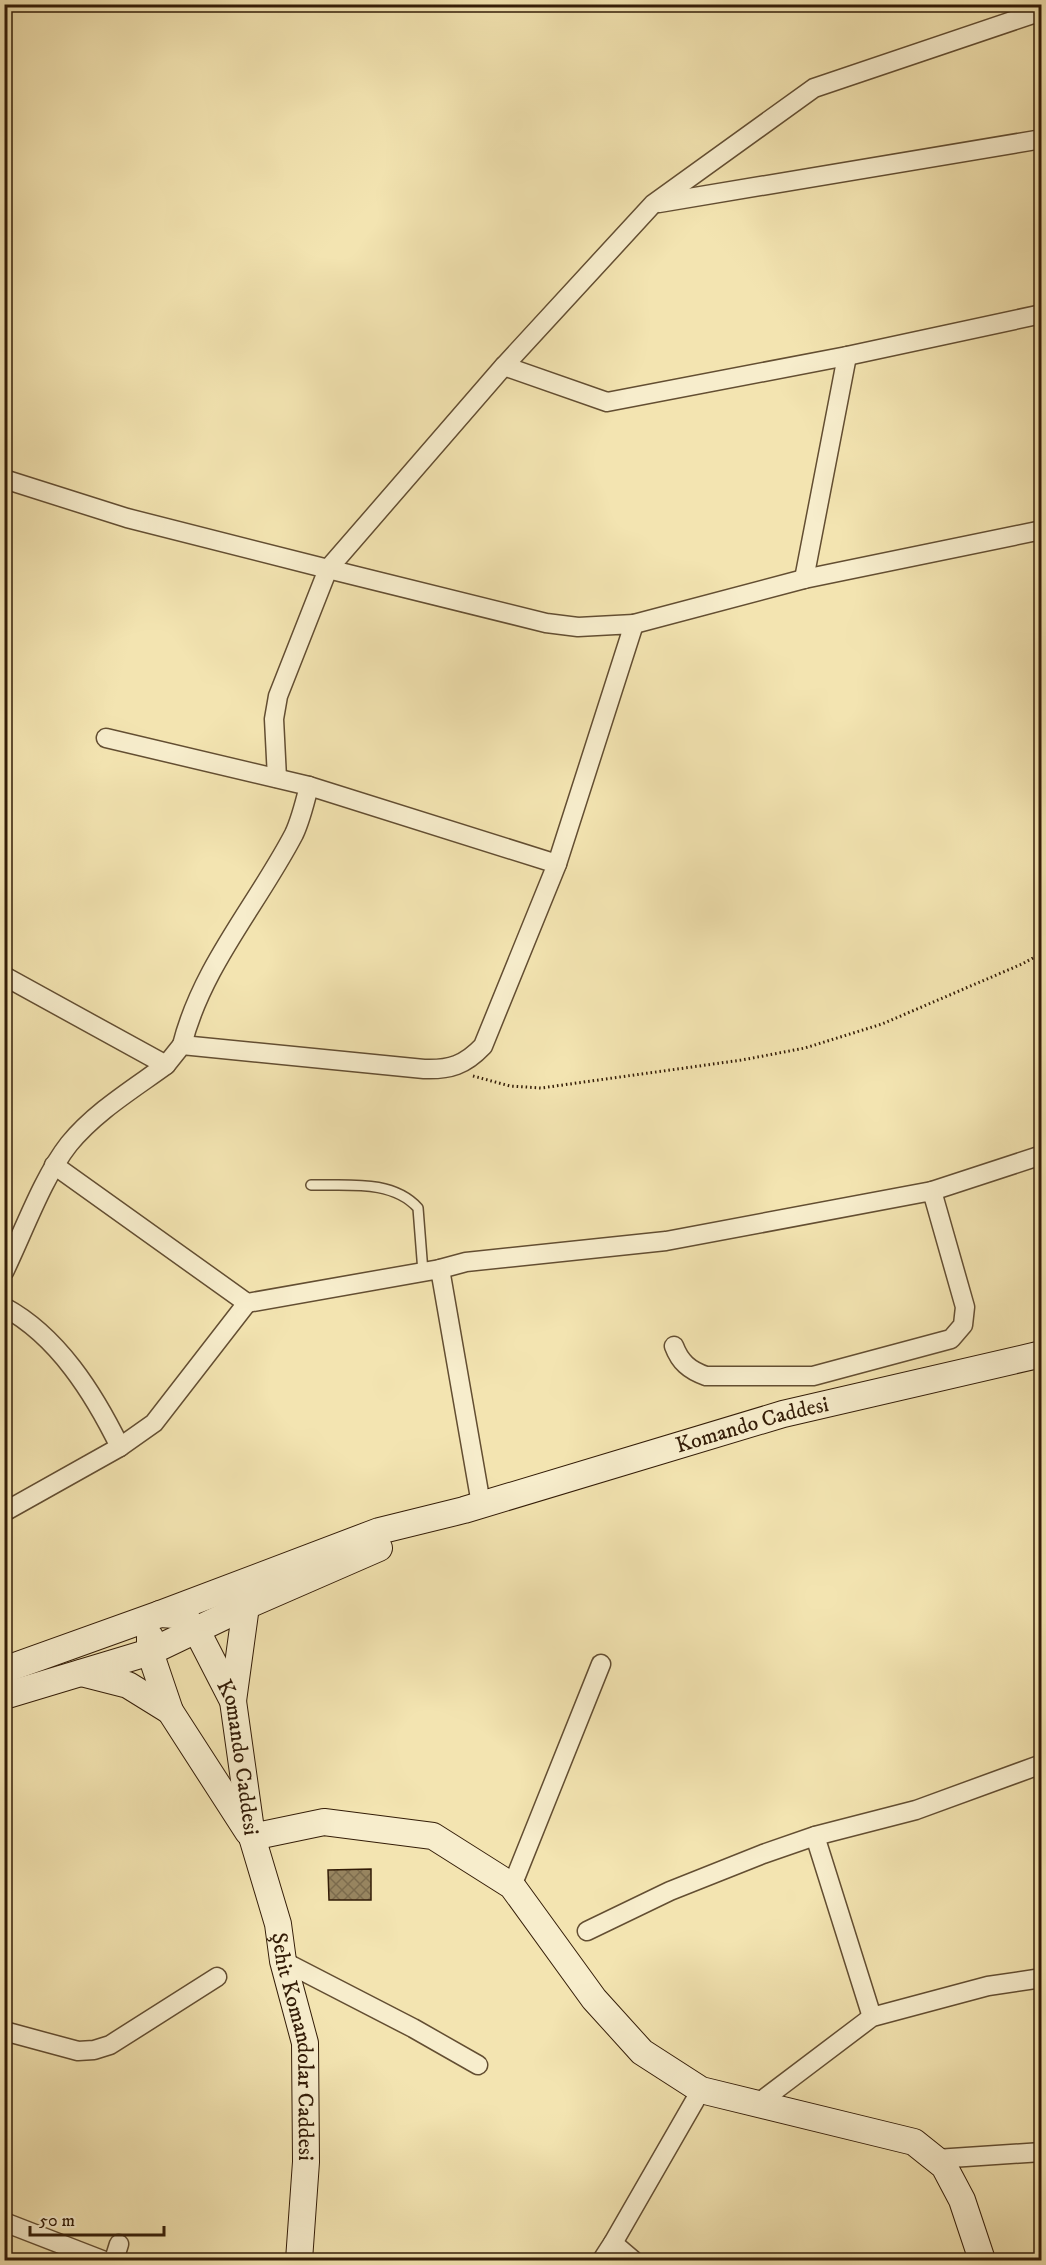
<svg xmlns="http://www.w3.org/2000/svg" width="1046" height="2265" font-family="'IM FELL DW Pica',serif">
<defs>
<pattern id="building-cross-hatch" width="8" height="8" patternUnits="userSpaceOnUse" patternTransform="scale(1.5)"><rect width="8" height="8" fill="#97845f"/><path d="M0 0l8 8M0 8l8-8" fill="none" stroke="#7c6b4c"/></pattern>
</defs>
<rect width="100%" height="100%" fill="#f3e4b1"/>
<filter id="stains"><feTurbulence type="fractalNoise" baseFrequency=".00333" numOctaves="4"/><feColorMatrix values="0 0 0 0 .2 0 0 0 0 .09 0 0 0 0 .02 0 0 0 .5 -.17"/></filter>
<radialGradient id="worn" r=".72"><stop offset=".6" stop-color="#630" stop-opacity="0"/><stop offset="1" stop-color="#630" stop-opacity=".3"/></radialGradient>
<path fill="url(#building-cross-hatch)" stroke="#331c07" stroke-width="1.5" d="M371 1869V1900H329L328 1870Z"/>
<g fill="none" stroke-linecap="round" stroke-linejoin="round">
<g stroke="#634e32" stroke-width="12">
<path id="lane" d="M311 1185C346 1186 392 1179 418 1208L423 1272"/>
</g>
<g stroke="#634e32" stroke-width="21">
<g id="street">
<path d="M659 203 1042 139"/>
<path d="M504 366 653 204 814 88 1042 11"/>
<path d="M4 479 127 518 328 569 278 696 274 719 277 778"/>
<path d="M804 579 847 356"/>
<path d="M634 624 804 579 1042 530"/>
<path d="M106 738 309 786 557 864 483 1046C465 1065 450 1070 424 1069L182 1045 166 1065"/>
<path d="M557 864 634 624 578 627 546 623 328 569 504 366 607 402 847 356 1042 314"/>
<path d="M4 976 166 1065C133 1089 95 1112 69 1144 43 1177 23 1233 4 1272"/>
<path d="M182 1045C202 966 257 905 294 834 301 819 305 802 309 786"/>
<path d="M54 1165 247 1303 440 1269 481 1504"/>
<path d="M932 1191 1042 1155"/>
<path d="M440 1269 466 1262 666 1241 932 1191 965 1307 963 1325 951 1339 813 1376H706C689 1370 680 1362 674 1346"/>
<path d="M4 1307C58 1336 94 1394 120 1447"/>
<path d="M4 1512 120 1447 154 1423 247 1303"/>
<path d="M815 1836 872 2017"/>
<path d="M512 1886 601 1664"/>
<path d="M587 1931 670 1891 763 1854 815 1836 916 1810 1042 1764"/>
<path d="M283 1961 413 2028 478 2065"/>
<path d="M4 2031 78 2051 94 2050 110 2045 217 1977"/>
<path d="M757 2104 872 2017 988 1986 1042 1978"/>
<path d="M936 2159 1042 2152"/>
<path d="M4 2222 102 2260"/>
<path d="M613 2243 633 2260"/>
<path d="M114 2260 119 2244"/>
<path d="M602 2260 613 2243 701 2090"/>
</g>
</g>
<g stroke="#331c07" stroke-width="28">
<g id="secondary">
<path id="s1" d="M160 1614 175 1615 188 1621 197 1631 233 1701 252 1837 278 1924 283 1961 305 2043 306 2162 299 2260"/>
<path d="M150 1637V1652L170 1711 248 1832"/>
<path id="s2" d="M4 1670 160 1614 379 1531 464 1510 783 1414 1042 1354"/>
<path d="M81 1673 128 1685 170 1711"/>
<path d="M4 1696 150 1652 246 1606 379 1548"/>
<path d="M233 1701 246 1606"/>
<path d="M252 1837 324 1822 433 1836 512 1886 594 1999 642 2052 701 2090 914 2142 944 2166 962 2200 982 2260"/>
</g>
</g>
<path stroke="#331c07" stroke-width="3" stroke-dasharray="1.5 3" stroke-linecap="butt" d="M473 1076 510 1086 541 1088 742 1060 805 1048 882 1024 1022 964 1042 953"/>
<use href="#lane" stroke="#f7edcc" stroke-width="9"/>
<use href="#street" stroke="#f7edcc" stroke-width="18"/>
<use href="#secondary" stroke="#f7edcc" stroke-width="26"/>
</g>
<g text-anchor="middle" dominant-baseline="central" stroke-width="4.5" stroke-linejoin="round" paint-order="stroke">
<g font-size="22" fill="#331c07" stroke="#f7edcc">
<text stroke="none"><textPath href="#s2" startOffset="788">Komando Caddesi</textPath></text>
<text stroke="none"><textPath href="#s1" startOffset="178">Komando Caddesi</textPath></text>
<text stroke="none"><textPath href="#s1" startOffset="474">Şehit Komandolar Caddesi</textPath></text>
</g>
</g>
<rect width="1046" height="2265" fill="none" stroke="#f3e4b1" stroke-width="24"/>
<rect x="6" y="6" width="1034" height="2253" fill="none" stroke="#331c07" stroke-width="3"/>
<rect x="12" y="12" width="1022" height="2241" fill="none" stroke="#331c07" stroke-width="1.5"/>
<path d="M30 2226v9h134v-9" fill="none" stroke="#331c07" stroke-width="3"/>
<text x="39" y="2226" font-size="18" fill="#331c07" stroke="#f7edcc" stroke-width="4.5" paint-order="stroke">50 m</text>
<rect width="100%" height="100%" filter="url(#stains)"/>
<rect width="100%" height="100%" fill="url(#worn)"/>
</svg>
